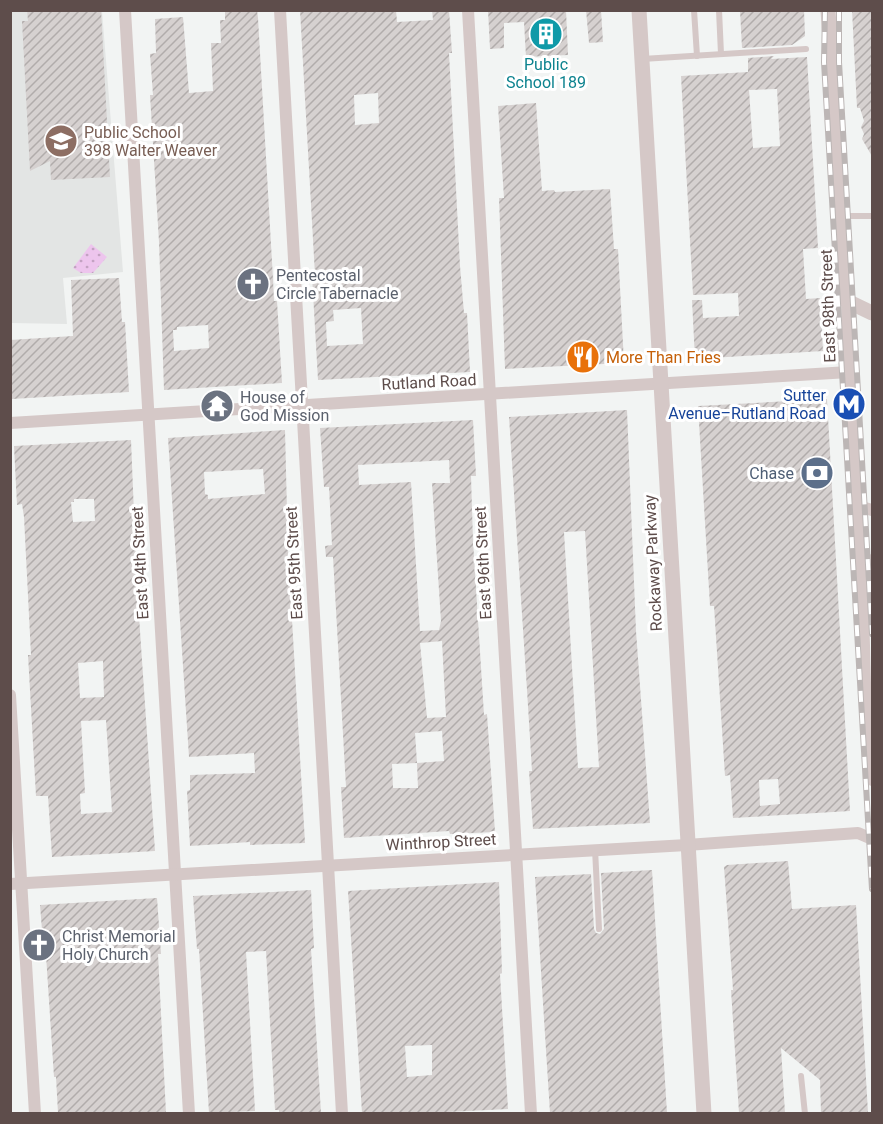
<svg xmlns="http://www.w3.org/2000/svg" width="883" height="1124" font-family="Roboto,sans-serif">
<defs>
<pattern id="park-dots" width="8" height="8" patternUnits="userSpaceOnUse" patternTransform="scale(1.5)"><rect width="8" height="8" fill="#edc5ed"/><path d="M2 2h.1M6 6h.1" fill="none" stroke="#c3a2c2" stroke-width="1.8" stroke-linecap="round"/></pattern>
<pattern id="building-hatch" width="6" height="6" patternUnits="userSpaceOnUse" patternTransform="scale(1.5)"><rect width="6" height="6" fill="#d6d1d0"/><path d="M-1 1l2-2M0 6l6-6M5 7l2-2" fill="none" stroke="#b1acab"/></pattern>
</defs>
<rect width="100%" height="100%" fill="#f2f4f3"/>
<path fill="#e3e5e4" d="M11 11H102L123 272 63 278 67 324 11 323Z"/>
<path fill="url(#park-dots)" d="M91 244 107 257 93 273H81L73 268Z"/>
<g fill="url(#building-hatch)" fill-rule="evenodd">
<path d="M27 10H101L110 177 51 180 50 161 30 171 22 21H28Z"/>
<path d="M225 10H257L258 18 273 279 274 301H277L282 383 164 390 159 242 150 95H153L150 54 156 53 155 19 183 17 189 93 213 91 211 43H221L220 20H225ZM208 325 209 348 174 351 173 330H177V327Z"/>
<path d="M300 10H396L397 22 433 20 432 10H449L452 53H449L460 266 464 313H467L470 372 318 380 312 276 315 275ZM378 93 379 123 355 125 354 95ZM361 308 363 344 327 346 326 322 334 321 333 310Z"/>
<path d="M488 10H566L568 55 526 57 524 22 504 23V48L490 49Z"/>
<path d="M586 10H601L603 42 589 43Z"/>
<path d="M740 10H804L805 36 792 45 742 48Z"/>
<path d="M852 10H873V158L862 139 864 134 861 127 864 121 860 108H857Z"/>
<path d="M774 56 771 59 807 57 818 248 803 249 806 299 820 298 823 351 695 359 692 300H702L703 318 739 316 738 293 693 295 681 76 748 72V58ZM777 89 780 146 753 148 749 90Z"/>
<path d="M536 103 542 191 554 190 555 192 610 189 614 249H618L624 363 505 369 499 198H504L498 106Z"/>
<path d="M119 278 122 322H125L129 392 12 399 10 340 73 336 71 280Z"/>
<path d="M827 399 850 811 733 818 730 775 725 776 714 606H710L698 406ZM778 779 780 804 760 806 759 780Z"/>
<path d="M627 410 636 631 650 823 533 829 529 771H532L527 690 509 417ZM585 531 599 767 578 768 564 532Z"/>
<path d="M473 420 476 476H471L473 541 484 715 487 714 495 832 450 834 449 831 344 838 341 787H346L333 557H326L325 546 332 545 329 487H324L320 428ZM449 460 450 483H432L441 621 439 630 420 631 411 482 359 485 358 465ZM442 641 446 717 427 718 420 643ZM442 731 444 761 417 763 415 733ZM417 763 418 788H393L392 764Z"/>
<path d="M285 430 288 551 305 843 250 845V842L190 846 187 791 190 790V775L255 773 254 753 189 757 168 438ZM263 469 265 494 208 499V495L205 494 204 472Z"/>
<path d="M131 440 137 587 155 851 52 857 48 796H36L28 655H31L24 517 22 504 17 505 14 446ZM74 499H94L95 521 73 522 71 502H74ZM103 661 104 697 80 698 78 663ZM106 720 112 812 81 814 80 794 85 793 81 721Z"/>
<path d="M788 861 792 909 856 905 868 1113H821L820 1080 781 1048 785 1113H739L731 990H733L724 867 727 865Z"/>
<path d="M652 870 667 1113H550L535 877 591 874 594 929 596 933 600 934 604 929 601 873Z"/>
<path d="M499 882 502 973 500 974 508 1109 448 1112V1113H362L348 891ZM432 1045V1075L407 1077 405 1046Z"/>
<path d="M311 890 314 948 311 949 321 1113H279V1110H275L266 951 246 952 255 1111 209 1113 199 949H197L193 896Z"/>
<path d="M157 898 161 954H158L166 1113H58L56 1077H54L46 955H44L40 905Z"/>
</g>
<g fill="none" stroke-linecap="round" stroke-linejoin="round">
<g stroke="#d5c8c7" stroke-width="6">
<path d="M694 10 697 56"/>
<path d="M719 10 721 54"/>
<path d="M642 59 806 49"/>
<path d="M843 216H872"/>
<path d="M595 849 599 929"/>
<path d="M801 1076 805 1114"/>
</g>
<g stroke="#d5c8c7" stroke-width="12">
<path d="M125 10 189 1114"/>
<path d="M280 10 342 1114"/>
<path d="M468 10 531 1114"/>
<path d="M847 301 849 372 862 572 865 683 872 780"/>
<path d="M10 423 849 372"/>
<path d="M858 506 872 510"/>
<path d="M862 572 872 560"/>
<path d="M10 695 35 1114"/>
<path d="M10 884 687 845 858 833 872 839"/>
</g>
<g stroke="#d5c8c7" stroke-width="15">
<path d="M639 10 704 1114"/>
<path d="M828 10 847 301 872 313"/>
</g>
<g stroke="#bcb6b5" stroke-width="6">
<g id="rail">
<path d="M825 10 824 62 872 889"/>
<path d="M839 10V62L872 634"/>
</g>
</g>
<use href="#rail" stroke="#fff" stroke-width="4" stroke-dasharray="11" stroke-linecap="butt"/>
</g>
<defs>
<g id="building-disc" transform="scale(1.725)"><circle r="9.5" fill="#0f9aa8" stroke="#fff"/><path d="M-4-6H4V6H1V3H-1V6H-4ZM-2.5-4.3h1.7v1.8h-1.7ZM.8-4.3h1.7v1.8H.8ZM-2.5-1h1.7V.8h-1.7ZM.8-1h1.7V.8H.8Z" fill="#fff"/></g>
<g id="school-disc" transform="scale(1.725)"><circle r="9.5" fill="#8d6e63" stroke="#fff"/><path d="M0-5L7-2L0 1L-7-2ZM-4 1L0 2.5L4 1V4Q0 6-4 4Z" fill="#fff"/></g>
<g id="church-disc" transform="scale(1.725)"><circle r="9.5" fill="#6b7280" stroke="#fff"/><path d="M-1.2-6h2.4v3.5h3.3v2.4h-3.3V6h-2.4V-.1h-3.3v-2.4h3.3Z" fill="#fff"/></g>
<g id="restaurant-disc" transform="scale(1.725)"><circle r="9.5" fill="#e8710a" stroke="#fff"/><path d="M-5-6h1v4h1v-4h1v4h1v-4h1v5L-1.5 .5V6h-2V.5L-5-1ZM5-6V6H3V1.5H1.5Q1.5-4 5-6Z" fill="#fff"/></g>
<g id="metro-disc" transform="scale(1.725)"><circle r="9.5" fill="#1a4fb4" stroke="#fff"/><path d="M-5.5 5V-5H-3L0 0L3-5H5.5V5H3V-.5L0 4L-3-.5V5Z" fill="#fff"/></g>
<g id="temple-disc" transform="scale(1.725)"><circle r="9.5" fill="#6b7280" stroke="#fff"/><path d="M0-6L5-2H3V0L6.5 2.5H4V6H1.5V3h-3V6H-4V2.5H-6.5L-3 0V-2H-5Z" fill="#fff"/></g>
<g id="bank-disc" transform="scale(1.725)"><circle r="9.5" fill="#5c6f8a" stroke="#fff"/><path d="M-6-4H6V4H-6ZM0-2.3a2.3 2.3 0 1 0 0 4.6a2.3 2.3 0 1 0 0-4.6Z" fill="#fff"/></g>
</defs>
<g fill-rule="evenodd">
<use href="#building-disc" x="546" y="34"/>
<use href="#school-disc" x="61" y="141"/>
<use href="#church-disc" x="253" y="284"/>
<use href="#restaurant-disc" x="583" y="357"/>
<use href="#metro-disc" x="849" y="404"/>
<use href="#temple-disc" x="217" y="406"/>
<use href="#bank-disc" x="817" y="473"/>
<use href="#church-disc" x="39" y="945"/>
</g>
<g text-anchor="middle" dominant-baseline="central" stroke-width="6" stroke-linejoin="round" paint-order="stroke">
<g font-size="16" fill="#0d838f" stroke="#fff">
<text x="546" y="64">Public<tspan x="546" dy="18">School 189</tspan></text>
</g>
<g font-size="16" fill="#785e54" stroke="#fff" text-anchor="start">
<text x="84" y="132">Public School<tspan x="84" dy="18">398 Walter Weaver</tspan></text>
</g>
<g font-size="16" fill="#5b616d" stroke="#fff" text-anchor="start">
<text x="276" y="275">Pentecostal<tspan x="276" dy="18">Circle Tabernacle</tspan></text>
<text x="240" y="397">House of<tspan x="240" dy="18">God Mission</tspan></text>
<text x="62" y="936">Christ Memorial<tspan x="62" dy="18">Holy Church</tspan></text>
</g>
<g font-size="16" fill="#5e4d4b" stroke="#fff">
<text transform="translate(828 306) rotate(-92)">East 98th Street</text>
<text transform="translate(429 382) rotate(-3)">Rutland Road</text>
<text transform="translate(140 563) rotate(-93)">East 94th Street</text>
<text transform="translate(294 563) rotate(-93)">East 95th Street</text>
<text transform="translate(483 563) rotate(-93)">East 96th Street</text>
<text transform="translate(653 563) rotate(-93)">Rockaway Parkway</text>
<text transform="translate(441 842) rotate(-3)">Winthrop Street</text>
</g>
<g font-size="16" fill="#c56008" stroke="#fff" text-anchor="start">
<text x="606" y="357">More Than Fries</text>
</g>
<g font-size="16" fill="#164399" stroke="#fff" text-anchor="end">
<text x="826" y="395">Sutter<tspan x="826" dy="18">Avenue–Rutland Road</tspan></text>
</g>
<g font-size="16" fill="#4e5e75" stroke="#fff" text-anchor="end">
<text x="794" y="473">Chase</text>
</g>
</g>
<rect width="883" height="1124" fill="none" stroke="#5e4d4b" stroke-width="24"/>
</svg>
